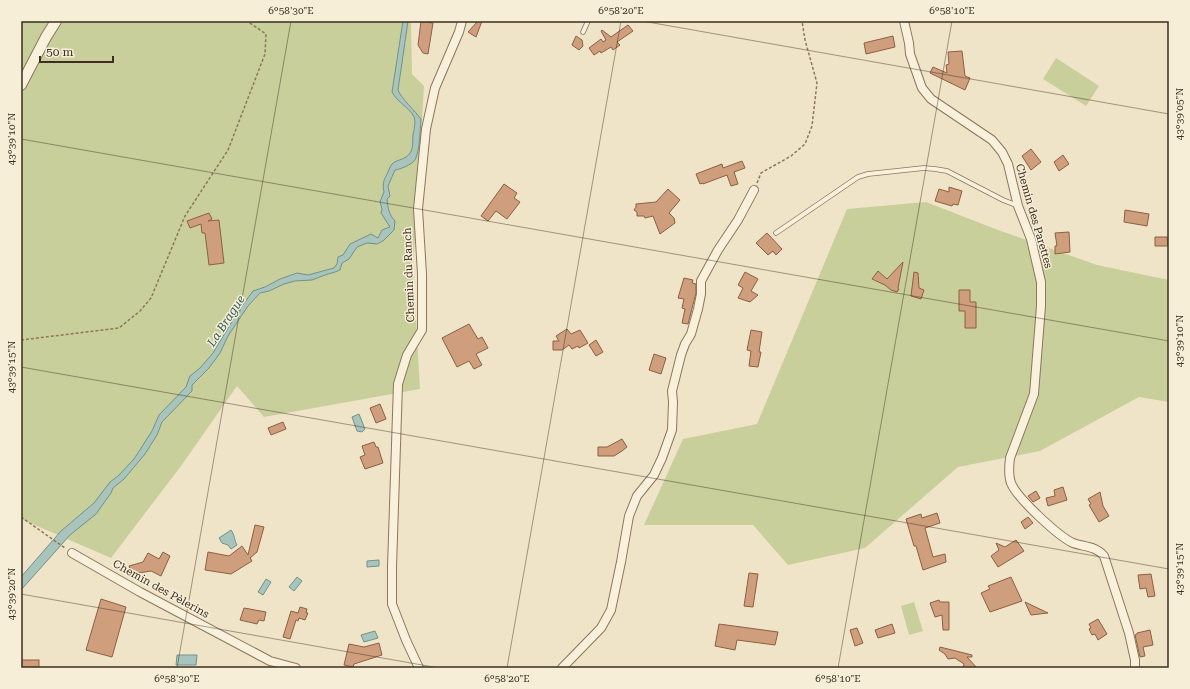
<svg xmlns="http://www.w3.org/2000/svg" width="1190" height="689" font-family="'Roboto Serif',serif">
<rect width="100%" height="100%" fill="#f0e4c8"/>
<g fill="#c9cf9b">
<path d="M21 21H411L412 74 424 86 413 269 420 389 264 417 237 386 181 466 111 558 21 519Z"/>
<path d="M1056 58 1099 86 1086 106 1043 79Z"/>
<path d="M926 202 998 230 1097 265 1169 280V402L1139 397 1040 451 958 467 865 548 788 565 753 525H644L683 439 757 424 847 209Z"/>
<path d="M914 602 923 631 909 635 901 606Z"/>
</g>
<g fill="#a9c4bc" stroke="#6f938a">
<path d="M403 21H408L398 90C400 97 416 112 421 119 420 130 420 150 415 160 411 165 401 169 395 170L388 186 390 196 387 199C388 208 389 215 395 221L394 230 383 241 377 244 367 243 357 247 349 259 342 263 340 270 335 272 325 275 312 280 295 281 284 284 269 291 260 293 248 306 228 336 220 353 209 368 192 385V391L162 422 157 435 145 454 124 479 113 488 111 493 96 514 70 535 21 590V577L61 531 94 503 110 482 118 476 134 459 152 431 159 415 186 387 190 376 200 368 213 353 237 313 253 291 265 287 280 279 297 273 308 275 334 268 337 264 338 257 343 255 350 244 371 234 378 238 382 230 390 227 381 213 382 209 380 202 384 192C382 183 384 180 388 172 389 170 390 166 392 164 397 159 406 160 410 153 414 147 412 142 413 135 414 130 416 122 414 117 410 108 397 102 392 92Z"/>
<path d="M359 414 365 429 362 432 357 431 352 417Z"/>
<path d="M231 530C235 535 234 540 237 545L231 549 228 545 222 543 219 538Z"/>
<path d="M379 560V566L367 567V561Z"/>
<path d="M297 577 302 581 294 591 289 587Z"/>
<path d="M266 579 271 582 263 595 258 592Z"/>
<path d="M375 631 378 638 364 642 361 635Z"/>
<path d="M177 655H197L196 665H176Z"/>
</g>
<g fill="#cf9f7d" stroke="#8d5f41">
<path d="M421 21 433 23 428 54 423 53 418 45Z"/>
<path d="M478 21H482L476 37 468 32Z"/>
<path d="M628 25 633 31 617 42 620 45 613 50 611 47 601 53 600 51 594 55 589 48 601 39 603 42 606 40 601 31 602 30 611 37Z"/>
<path d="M576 36 582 40 583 46 579 50 572 45Z"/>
<path d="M893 36 895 47 866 54 864 43Z"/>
<path d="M962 51 965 76 970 78 965 90 930 73 933 67 947 73 946 65 949 64 948 52Z"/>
<path d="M1031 149 1041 162 1031 170 1022 156Z"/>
<path d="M1063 155 1069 164 1059 171 1054 162Z"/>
<path d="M742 161 745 168 734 172 738 184 731 186 727 175 703 184V183L700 184 696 174 722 164 723 168Z"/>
<path d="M504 184 517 193 514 198 520 202 507 219 496 211 488 221 481 216Z"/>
<path d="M949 187 962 191 958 205 953 204 952 206 935 201 939 189 949 192Z"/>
<path d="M668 189 680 200 669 213 674 218 675 223 660 234 653 216 645 218 644 216H637V212L634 210 636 207V204L656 202Z"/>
<path d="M1125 210 1149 214 1147 226 1124 222Z"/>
<path d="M209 213 212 219 208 221 219 220 224 263 209 265 205 233H202L201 224 190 228 187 221Z"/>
<path d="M1069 232 1070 252 1055 254V246H1057L1055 233Z"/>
<path d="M767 233 782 249 776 255 773 251 768 255 756 243Z"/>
<path d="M1155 237H1167L1168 246H1155Z"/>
<path d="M903 262 898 288 899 290H898L897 292 891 290 885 285 872 279 878 271 887 279Z"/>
<path d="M745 272 758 279 751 291 758 295 750 302 738 298 743 288 738 285Z"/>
<path d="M914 272 918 273 919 288 924 290 921 299 911 296Z"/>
<path d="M684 278 693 280 692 283 696 284V293L688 324 682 323 685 309 682 308 684 299 678 298Z"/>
<path d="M959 290H970V302H976V328H965V311H959Z"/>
<path d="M469 324 478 339 482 337 488 348 476 354 482 365 474 369 469 361 457 367 442 338Z"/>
<path d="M567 329 571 334 580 330 588 343 579 348 578 346 572 349 569 345 562 350H553V341H559L556 336Z"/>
<path d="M751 330 762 332 759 352H761L758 367 749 366 751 351 747 350Z"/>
<path d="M596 340 603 352 596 356 589 345Z"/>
<path d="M654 354 666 358 661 374 649 370Z"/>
<path d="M380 404 386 419 376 423 370 408Z"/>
<path d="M283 422 286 429 271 435 268 428Z"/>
<path d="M622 439 627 447 622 451 614 456H598V447H607Z"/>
<path d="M374 442 376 447H378L383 463 365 469 360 457 365 455 362 446Z"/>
<path d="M1063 487 1067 500 1048 506 1046 498 1055 496 1054 490Z"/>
<path d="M1036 491 1040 498 1033 502 1028 496Z"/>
<path d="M1100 492 1103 506 1109 516 1099 522 1089 505 1091 504 1088 499Z"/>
<path d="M937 513 940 523 925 528 933 557 945 554 946 562 923 570 916 546H914L906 519 921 514 922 518Z"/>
<path d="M1028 517 1033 523 1025 529 1021 522Z"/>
<path d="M255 525 264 527 257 552 250 558 252 561 231 574 205 570 208 552 229 556 242 546 248 555Z"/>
<path d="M1016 540 1024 551 998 567 991 556 999 550 996 543 1005 547Z"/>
<path d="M163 552 170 556 161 576 151 571 132 574 129 566 143 562 148 553 159 559Z"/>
<path d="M749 573 758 574 753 607 744 606Z"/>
<path d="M1151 574 1155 596 1148 597 1146 588 1140 589 1138 575Z"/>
<path d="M1011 577 1022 601 990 612 981 593 990 589 988 586Z"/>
<path d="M101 599 126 607 112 657 86 650Z"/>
<path d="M939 600 940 602H949V630H943L942 615 935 617 930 603Z"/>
<path d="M1025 602 1048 613 1031 615Z"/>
<path d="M300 607 307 609 306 613H308L305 620 299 618 298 621 296 620 290 639 283 637 291 611 298 613Z"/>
<path d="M244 608 266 612 264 621 259 620 257 624 240 620Z"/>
<path d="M1098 619 1107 634 1098 640 1095 634 1092 635 1089 629 1091 628 1089 624Z"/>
<path d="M719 624 778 632 775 645 737 640 735 650 715 646Z"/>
<path d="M892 624 895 633 878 638 875 630Z"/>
<path d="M857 628 863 643 855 646 850 630Z"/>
<path d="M1150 630 1153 645 1143 647 1145 656 1140 657 1135 635 1137 634V633Z"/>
<path d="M379 643 382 655 354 664 353 667 344 665 349 644 364 647Z"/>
<path d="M940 647 972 655V657H967L977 668H963L964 664 955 658 948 659 945 654 939 650Z"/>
<rect x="21" y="660" width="18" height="8"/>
</g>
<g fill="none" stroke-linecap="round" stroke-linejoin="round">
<g stroke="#8d765c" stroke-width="5.5">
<g id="service">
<path d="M583 32 588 21"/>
<path d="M776 233 858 177 868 174 924 168 935 169 947 171 1003 200 1018 206"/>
</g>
</g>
<g stroke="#8d765c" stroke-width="10">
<g id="minor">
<path d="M904 21 909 43 910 54 922 88 931 99 992 140 1002 152 1008 164 1018 206 1031 239 1041 282V306L1034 394 1010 458C1009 466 1008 475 1011 483 1017 498 1058 536 1073 543 1084 547 1096 546 1104 556L1129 633 1135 660V668"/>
<path d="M72 553 140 592 270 661 296 668"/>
<path d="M419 668 406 640 392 604V567L398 384 407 355 422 330V274L418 209 426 129 435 88 459 32 462 21"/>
<path d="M562 668 601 628 611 610 621 562 629 516 637 496 654 475 662 458 672 430 673 402 672 391 681 355 685 344 691 334 698 309 701 294V281L718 250 738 220 754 190"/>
</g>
</g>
<g stroke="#8d765c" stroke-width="12">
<path id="tertiary" d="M21 85 46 37 56 21"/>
</g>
<g stroke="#8d765c" stroke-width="1.5" stroke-dasharray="3 2" stroke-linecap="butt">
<path d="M757 183 761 173 791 156 805 144 812 126 817 83 805 40 802 21"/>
<path d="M21 340 119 328 140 311 151 298 185 216 228 150 265 54 266 34 247 21"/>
<path d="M21 517 65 548"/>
</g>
<use href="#service" stroke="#faf1dc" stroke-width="4"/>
<use href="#minor" stroke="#faf1dc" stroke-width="8"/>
<use href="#tertiary" stroke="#faf1dc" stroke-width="10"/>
</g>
<path fill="none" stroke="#3d2e20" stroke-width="1" stroke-opacity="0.45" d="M642 21 1169 114M21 139 1169 341M21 367 1169 569M21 594 439 668M177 668 291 21M507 668 621 21M838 668 952 21M1168 668 1169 664"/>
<g text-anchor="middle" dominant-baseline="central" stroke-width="3" stroke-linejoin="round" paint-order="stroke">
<g font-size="11" fill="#3d2e20" stroke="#f7eed8">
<text transform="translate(1034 216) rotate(74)">Chemin des Parettes</text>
<text transform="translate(409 275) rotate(-92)">Chemin du Ranch</text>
<text transform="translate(161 589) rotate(29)">Chemin des Pèlerins</text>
</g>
<g font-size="12" font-style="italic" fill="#2f5d5a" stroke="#f7eed8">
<text transform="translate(226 321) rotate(-57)">La Brague</text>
</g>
</g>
<rect width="1190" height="689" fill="none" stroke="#f7eed8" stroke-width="44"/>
<path d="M40 56v6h73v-6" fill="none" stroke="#3d2e20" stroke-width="2"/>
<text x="46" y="56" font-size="12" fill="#3d2e20" stroke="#f7eed8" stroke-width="3" paint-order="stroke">50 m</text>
<rect x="22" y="22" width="1146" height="645" fill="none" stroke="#3d2e20" stroke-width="1.5"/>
<g font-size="10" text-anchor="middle" fill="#3d2e20">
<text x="291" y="14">6°58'30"E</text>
<text x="621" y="14">6°58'20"E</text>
<text x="952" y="14">6°58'10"E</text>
<text transform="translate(1179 114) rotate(-90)" y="4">43°39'05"N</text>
<text transform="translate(11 139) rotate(-90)" y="4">43°39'10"N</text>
<text transform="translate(1179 341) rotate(-90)" y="4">43°39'10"N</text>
<text transform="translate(11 367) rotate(-90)" y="4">43°39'15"N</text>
<text transform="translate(1179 569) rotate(-90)" y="4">43°39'15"N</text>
<text transform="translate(11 594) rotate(-90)" y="4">43°39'20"N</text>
<text x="177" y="682">6°58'30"E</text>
<text x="507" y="682">6°58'20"E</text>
<text x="838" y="682">6°58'10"E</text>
</g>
</svg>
